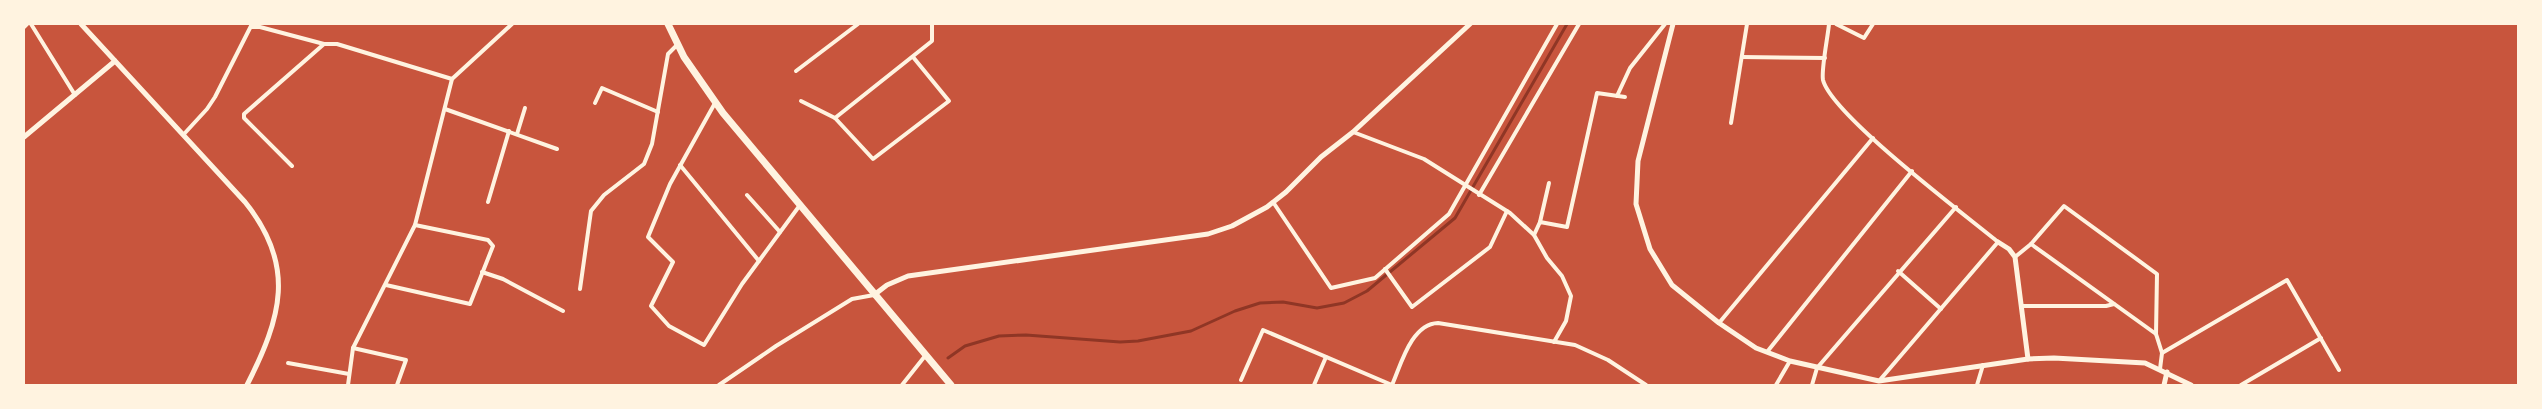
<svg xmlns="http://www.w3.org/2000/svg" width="2542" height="409" font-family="'Archivo Narrow',sans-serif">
<rect width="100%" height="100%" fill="#c8553d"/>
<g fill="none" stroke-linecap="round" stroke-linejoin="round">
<path stroke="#8f3625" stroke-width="3" d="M948 358 965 346 999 336 1026 335 1120 342 1138 341 1191 331 1235 311 1260 303 1283 302 1317 308 1344 303 1367 291 1455 218 1567 24"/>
<g stroke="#fff3e0" stroke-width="4">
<path d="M31 24 75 95"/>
<path d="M1829 24C1828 36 1821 70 1823 80 1832 115 1964 214 1998 242L1879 381"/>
<path d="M1836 24 1864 38 1873 24"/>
<path d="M24 27 27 24"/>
<path d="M251 27H260L324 44H337L452 79"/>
<path d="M1742 57 1825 58"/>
<path d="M796 71 858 24"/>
<path d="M1617 96 1630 68 1665 24"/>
<path d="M801 101 835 118 873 159 949 101 913 57"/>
<path d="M595 103 602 88 658 112"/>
<path d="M715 103 670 184 648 237 673 262 651 306 669 326 704 345 742 284 800 205"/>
<path d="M445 109 557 149"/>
<path d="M835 118 932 41V24"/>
<path d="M1731 123 1747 24"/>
<path d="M1353 132 1424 159 1510 213 1534 235 1547 258 1562 276 1571 296 1566 321 1554 342"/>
<path d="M184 134 207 109 215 97 252 24"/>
<path d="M517 134 525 108"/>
<path d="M680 165 759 261"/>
<path d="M292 166 244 118V114L324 44"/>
<path d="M747 195 780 232"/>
<path d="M1479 195 1579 24"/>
<path d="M488 202 509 131"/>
<path d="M1273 202 1331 288 1375 278 1449 214 1557 24"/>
<path d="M1540 222 1549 183"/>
<path d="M1534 235 1540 222 1567 227 1597 93 1625 97"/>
<path d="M2031 244 2156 334"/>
<path d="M2015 257 2031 244 2064 206 2157 274 2156 334 2162 353 2160 369"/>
<path d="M1385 269 1412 307 1490 247 1507 211"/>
<path d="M1898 271 1941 309"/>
<path d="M482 272 503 279 563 311"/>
<path d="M386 285 470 304 493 246 488 240 415 225"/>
<path d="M580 289 591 211 604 195 644 164 652 144 668 54 678 44"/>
<path d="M2021 306H2106L2114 304"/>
<path d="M1719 323 1873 138"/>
<path d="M353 348 406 360 397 385"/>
<path d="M1767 352 1912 171"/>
<path d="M2162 353 2287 280 2339 370"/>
<path d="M288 363 349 374"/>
<path d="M1241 380 1263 330 1392 385"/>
<path d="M348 385 353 348 415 225 452 79 512 24"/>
<path d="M719 385 776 346 852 299 874 295"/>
<path d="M902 385 925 356"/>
<path d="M1314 385 1326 357"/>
<path d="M1392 385C1401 365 1411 324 1438 323L1575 345 1608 360 1646 385"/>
<path d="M1776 385 1790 361"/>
<path d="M1812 385 1817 368 1956 207"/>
<path d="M1977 385 1983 365"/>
<path d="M2241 385 2321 338"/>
</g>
<g stroke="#fff3e0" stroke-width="5">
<path d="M81 24 245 202C297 266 281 318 247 385"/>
<path d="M1673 24 1638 161 1636 204 1650 249 1672 285 1719 323 1756 348 1790 361 1879 381 2028 359 2054 358 2145 363 2191 385"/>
<path d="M24 137 115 61"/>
<path d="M1998 242 2009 249 2015 257 2028 359"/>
<path d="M874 295 887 285 908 276 1208 234 1232 226 1267 207 1286 192 1321 157 1353 132 1470 24"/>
<path d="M2164 385 2167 372"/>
</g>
<path stroke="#fff3e0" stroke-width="7" d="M668 24 684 57 723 113 951 385"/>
</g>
<rect width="2542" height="409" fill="none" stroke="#fff3e0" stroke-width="50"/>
</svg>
